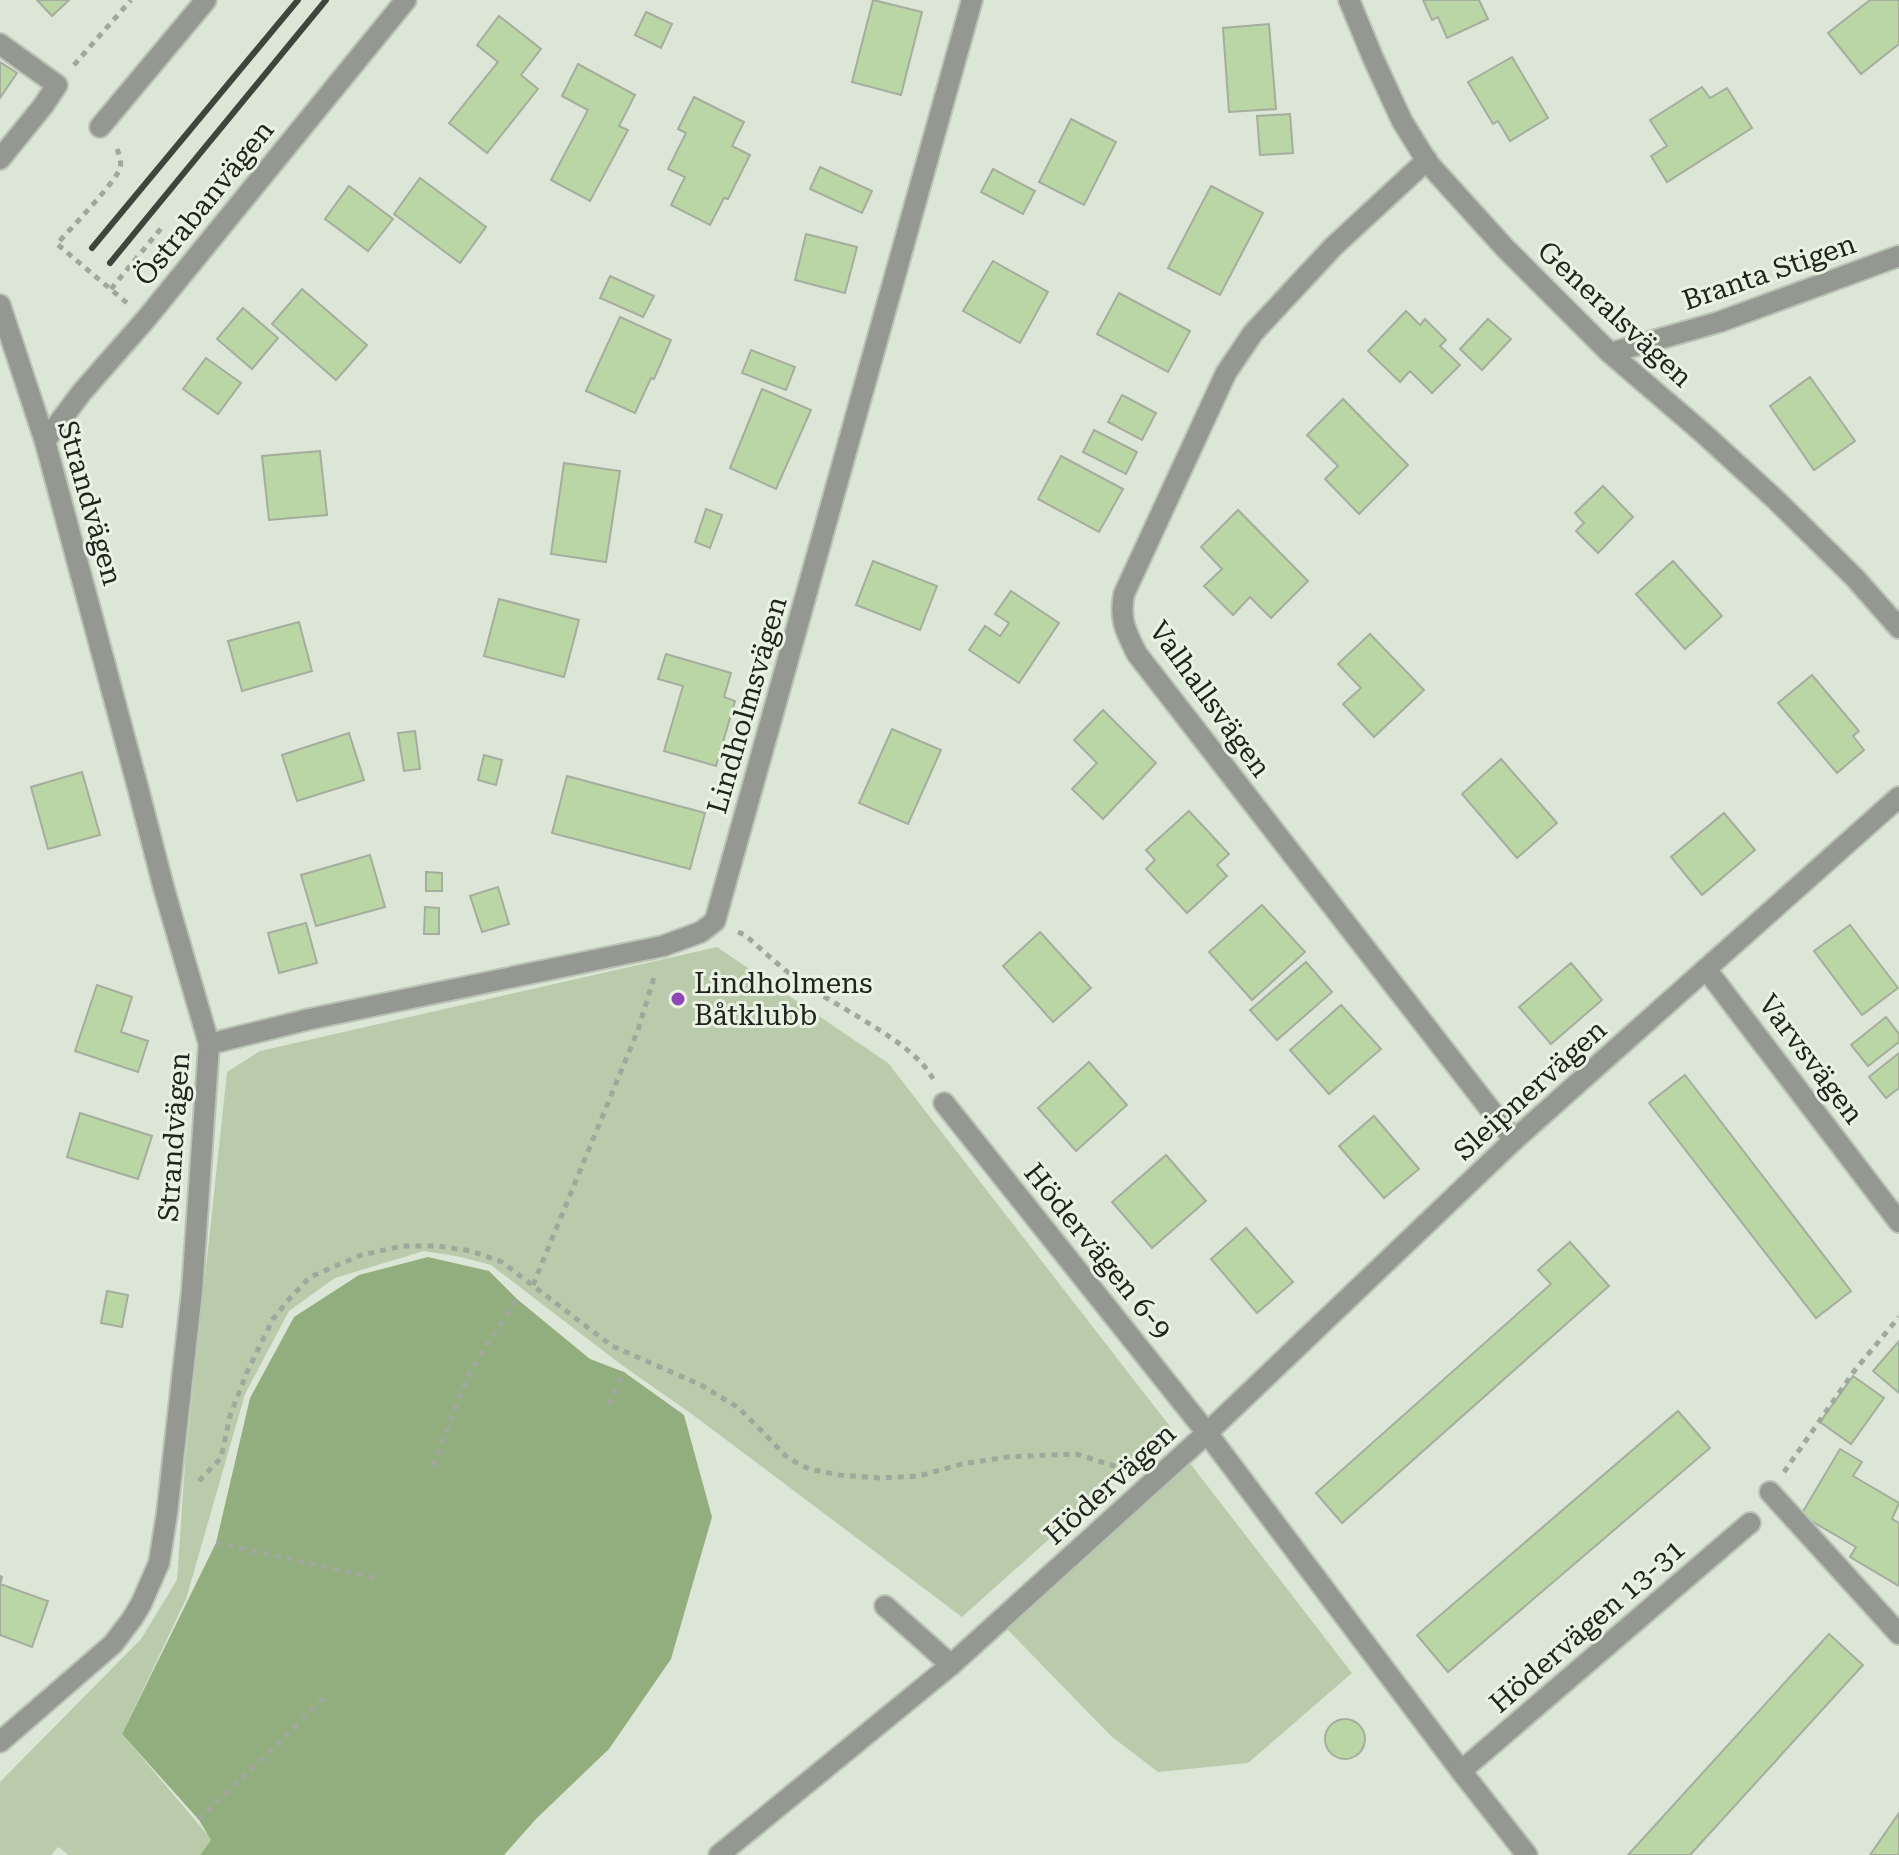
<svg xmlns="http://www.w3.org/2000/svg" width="1899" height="1855" font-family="'Roboto Serif',serif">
<rect width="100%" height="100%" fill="#dce6d6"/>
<g fill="#b9cbab">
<path d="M717 947 888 1063 1172 1429 962 1617 689 1412 623 1366 491 1265 461 1257 424 1251 335 1278 289 1311 245 1394 186 1599 122 1734 212 1840 200 1855H69L58 1847 51 1855H0V1782L141 1639 177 1580 185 1464 227 1072 260 1051Z"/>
<path d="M1189 1462 1352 1673 1248 1763 1158 1772 1111 1736 1006 1628Z"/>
</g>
<path fill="#93ae7e" d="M428 1257 489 1271 517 1299 590 1359 624 1372 684 1415 712 1517 671 1659 609 1749 536 1819 504 1855H200L211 1840 199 1820 122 1734 216 1543 250 1398 294 1317 359 1275Z"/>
<g fill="#bbd6a5" stroke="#a5ad9e" stroke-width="2">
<path d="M37 0H69L52 16Z"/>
<path d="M873 0 922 12 901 95 852 82Z"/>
<path d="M1423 0H1479L1488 19 1447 38 1438 17 1432 20Z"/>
<path d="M1870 0H1899V44L1861 74 1828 33Z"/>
<path d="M646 12 672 24 661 48 635 35Z"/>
<path d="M499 16 541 49 521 75 538 89 487 153 449 123 498 62 477 45Z"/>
<path d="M1269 24 1276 109 1229 112 1223 28Z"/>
<path d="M1512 57 1548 118 1510 141 1498 121 1493 124 1468 82Z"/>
<path d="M0 62 17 73 0 98Z"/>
<path d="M578 64 635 95 619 126 628 130 590 201 551 180 588 110 562 96Z"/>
<path d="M1702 87 1710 98 1727 88 1752 128 1667 182 1651 156 1667 146 1650 120Z"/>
<path d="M694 97 744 122 732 146 750 155 728 199 724 198 710 225 671 205 685 177 668 169 686 133 678 129Z"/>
<path d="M1290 114 1293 153 1260 155 1257 116Z"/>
<path d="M1071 119 1116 142 1084 205 1039 182Z"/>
<path d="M820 167 872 191 862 213 810 189Z"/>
<path d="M993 169 1035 191 1023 214 981 192Z"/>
<path d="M420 178 486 227 460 263 394 214Z"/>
<path d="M349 186 393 219 368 251 325 219Z"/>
<path d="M1211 186 1263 213 1220 295 1168 268Z"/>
<path d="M806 234 857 247 845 293 795 280Z"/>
<path d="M993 261 1048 292 1020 343 963 311Z"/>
<path d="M610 276 654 296 643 317 600 298Z"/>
<path d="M302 289 367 345 336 380 272 324Z"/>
<path d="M1119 293 1190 331 1168 372 1097 334Z"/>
<path d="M243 308 278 338 252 369 217 339Z"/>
<path d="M1406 311 1420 325 1425 319 1446 340 1440 346 1460 365 1432 393 1410 371 1400 382 1368 351Z"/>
<path d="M620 317 671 340 654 379 651 378 635 413 586 391Z"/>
<path d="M1488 319 1511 339 1482 370 1460 349Z"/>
<path d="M751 350 795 367 786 390 742 373Z"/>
<path d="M206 358 241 383 218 414 183 389Z"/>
<path d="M1810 377 1855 441 1814 470 1770 406Z"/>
<path d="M762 389 811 410 776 489 730 468Z"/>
<path d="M1122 395 1156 413 1142 440 1108 422Z"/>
<path d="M1343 399 1408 465 1359 514 1325 479 1338 466 1307 435Z"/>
<path d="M1094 430 1137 452 1126 474 1083 452Z"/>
<path d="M320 451 327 515 269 520 262 456Z"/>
<path d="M1061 456 1123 489 1099 532 1038 499Z"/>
<path d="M564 463 620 471 606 562 551 554Z"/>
<path d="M1603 486 1633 517 1598 553 1576 531 1584 523 1575 513Z"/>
<path d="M706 509 722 515 710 548 695 542Z"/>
<path d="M1238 510 1308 581 1271 618 1250 597 1233 615 1204 586 1222 569 1201 547Z"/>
<path d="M873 561 937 586 920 630 856 605Z"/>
<path d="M1673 561 1722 616 1685 649 1636 594Z"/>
<path d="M1011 591 1059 623 1019 683 969 650 985 626 1000 636 1009 623 995 614Z"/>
<path d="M499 599 579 620 564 677 484 656Z"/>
<path d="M299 622 312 671 242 691 228 641Z"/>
<path d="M1370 634 1424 690 1374 737 1343 704 1361 688 1338 664Z"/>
<path d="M666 654 731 673 724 697 735 701 716 766 664 751 683 686 658 679Z"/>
<path d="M1812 675 1859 731 1853 736 1864 750 1837 773 1778 703Z"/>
<path d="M1103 710 1156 763 1103 819 1072 789 1097 763 1074 740Z"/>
<path d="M892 729 941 750 908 824 859 803Z"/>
<path d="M415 731 420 769 404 771 398 733Z"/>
<path d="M349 733 364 780 297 801 282 755Z"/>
<path d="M484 755 502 760 496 785 478 780Z"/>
<path d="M1501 759 1557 823 1517 858 1462 794Z"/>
<path d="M82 772 100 835 48 849 31 787Z"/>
<path d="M567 776 705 813 690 869 552 833Z"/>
<path d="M1189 811 1229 854 1217 865 1227 876 1187 913 1146 869 1155 860 1146 850Z"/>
<path d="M1724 813 1755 850 1702 895 1671 857Z"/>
<path d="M370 855 385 907 316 926 301 875Z"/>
<path d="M426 872 442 873V891H426Z"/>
<path d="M498 887 509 924 482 932 470 896Z"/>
<path d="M1262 905 1305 952 1252 1000 1209 952Z"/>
<path d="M425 907 439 908V934H424Z"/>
<path d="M306 923 317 963 279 973 268 933Z"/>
<path d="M1850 925 1898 988 1862 1015 1814 951Z"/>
<path d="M1040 932 1091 988 1053 1022 1003 966Z"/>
<path d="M1306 962 1332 992 1277 1040 1250 1010Z"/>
<path d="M1571 963 1602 1000 1551 1044 1519 1007Z"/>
<path d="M97 985 132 997 121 1032 148 1041 138 1072 75 1051Z"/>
<path d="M1341 1005 1381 1049 1329 1094 1290 1050Z"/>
<path d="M1886 1017 1899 1034V1042L1868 1066 1851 1045Z"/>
<path d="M1899 1053V1088L1886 1098 1869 1077Z"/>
<path d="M1089 1062 1127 1105 1076 1151 1038 1108Z"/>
<path d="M1685 1075 1851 1291 1816 1318 1649 1103Z"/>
<path d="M80 1113 152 1136 138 1179 67 1157Z"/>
<path d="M1374 1116 1419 1169 1384 1198 1339 1146Z"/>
<path d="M1166 1155 1206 1201 1152 1248 1112 1202Z"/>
<path d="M1246 1228 1293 1282 1257 1313 1211 1259Z"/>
<path d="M1570 1242 1609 1286 1342 1523 1316 1493 1551 1284 1538 1270Z"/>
<path d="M107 1291 128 1295 122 1327 101 1323Z"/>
<path d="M1899 1341V1393L1873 1371Z"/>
<path d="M1853 1376 1884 1398 1851 1444 1820 1422Z"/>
<path d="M1678 1411 1710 1448 1448 1672 1417 1635Z"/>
<path d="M1840 1449 1862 1462 1853 1476 1899 1503 1892 1519 1899 1523V1586L1850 1557 1856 1547 1801 1515Z"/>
<path d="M0 1576 2 1577 0 1584 48 1601 32 1647 0 1635Z"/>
<path d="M1829 1634 1863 1665 1690 1855H1628Z"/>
<circle cx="1345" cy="1739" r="20"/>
<path d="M1899 1813V1855H1870Z"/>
</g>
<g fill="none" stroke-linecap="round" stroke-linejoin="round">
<g stroke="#bac3b5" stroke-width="24">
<g id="minor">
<path d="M1349 0 1373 58 1402 121 1428 163 1504 247 1610 353 1703 433 1776 500 1855 578 1899 628"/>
<path d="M0 44 57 85 43 106 0 159"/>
<path d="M100 127 206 0"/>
<path d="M1427 160 1333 247 1253 333 1226 373 1124 594C1119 620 1126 632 1137 654L1514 1140"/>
<path d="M0 305 45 441 138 788 164 889 209 1044 192 1291 167 1513 159 1563 141 1604 132 1619 113 1644 0 1742"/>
<path d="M1610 353 1719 322 1899 256"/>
<path d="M45 441 82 392 146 319 406 0"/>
<path d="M1706 969 1899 1222"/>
<path d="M209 1044 310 1019 663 946 701 932 715 921 972 0"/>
<path d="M944 1103 1207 1433 1461 1771 1527 1855"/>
<path d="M1770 1492 1899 1634"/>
<path d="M885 1606 951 1665"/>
<path d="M1461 1771 1750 1523"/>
<path d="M719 1855 951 1665 1207 1433 1514 1140 1899 797"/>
</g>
</g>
<g stroke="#a0a89b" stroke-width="5" stroke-dasharray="6 6" stroke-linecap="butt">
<path d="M74 65 131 0"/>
<path d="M117 149C119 154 122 162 120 168 116 182 69 230 57 244L127 303"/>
<path d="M111 289 163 226"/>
<path d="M738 932 745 935C762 950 779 966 797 979 832 1005 915 1042 933 1079"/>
<path d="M533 1285 638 1030 655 974"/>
<path d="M609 1405 624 1372"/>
<path d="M433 1466 469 1373 517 1299"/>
<path d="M1784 1472 1855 1370 1899 1317"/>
<path d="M199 1481 221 1458 230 1416 247 1372 273 1319 290 1298 310 1277 361 1255 403 1246H438L471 1251 502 1262 612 1346 701 1385 739 1408 788 1458 809 1469 839 1475 879 1478 919 1476 962 1464 1007 1457 1076 1454 1127 1470"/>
<path d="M216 1543 380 1579"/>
<path d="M199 1820 328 1694"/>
</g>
<use href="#minor" stroke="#949891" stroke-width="20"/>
<g stroke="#3f443c" stroke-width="6">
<path d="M92 248 298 0"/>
<path d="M110 263 326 0"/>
</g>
</g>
<circle fill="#8f46b8" stroke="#eaf3e3" stroke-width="3" cx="678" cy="999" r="8"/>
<g text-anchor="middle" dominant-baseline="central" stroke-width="6" stroke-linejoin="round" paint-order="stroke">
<g font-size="28" fill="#20241e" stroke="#eaf3e3">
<text transform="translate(204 203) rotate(-51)">Östrabanvägen</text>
<text transform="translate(1769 272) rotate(-19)">Branta Stigen</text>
<text transform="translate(1615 314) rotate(43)">Generalsvägen</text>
<text transform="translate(90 503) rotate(74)">Strandvägen</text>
<text transform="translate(1210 699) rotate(54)">Valhallsvägen</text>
<text transform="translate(747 705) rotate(-74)">Lindholmsvägen</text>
<text transform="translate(1811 1059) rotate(53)">Varvsvägen</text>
<text transform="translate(1530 1090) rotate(-42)">Sleipnervägen</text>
<text transform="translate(174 1137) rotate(-86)">Strandvägen</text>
<text transform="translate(1098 1251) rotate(51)">Hödervägen 6-9</text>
<text transform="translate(1110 1484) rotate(-42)">Hödervägen</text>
<text transform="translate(1587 1626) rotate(-41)">Hödervägen 13-31</text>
</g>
<g font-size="28" fill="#20241e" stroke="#eaf3e3" text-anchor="start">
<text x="694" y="983">Lindholmens<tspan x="694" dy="32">Båtklubb</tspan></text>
</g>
</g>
</svg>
